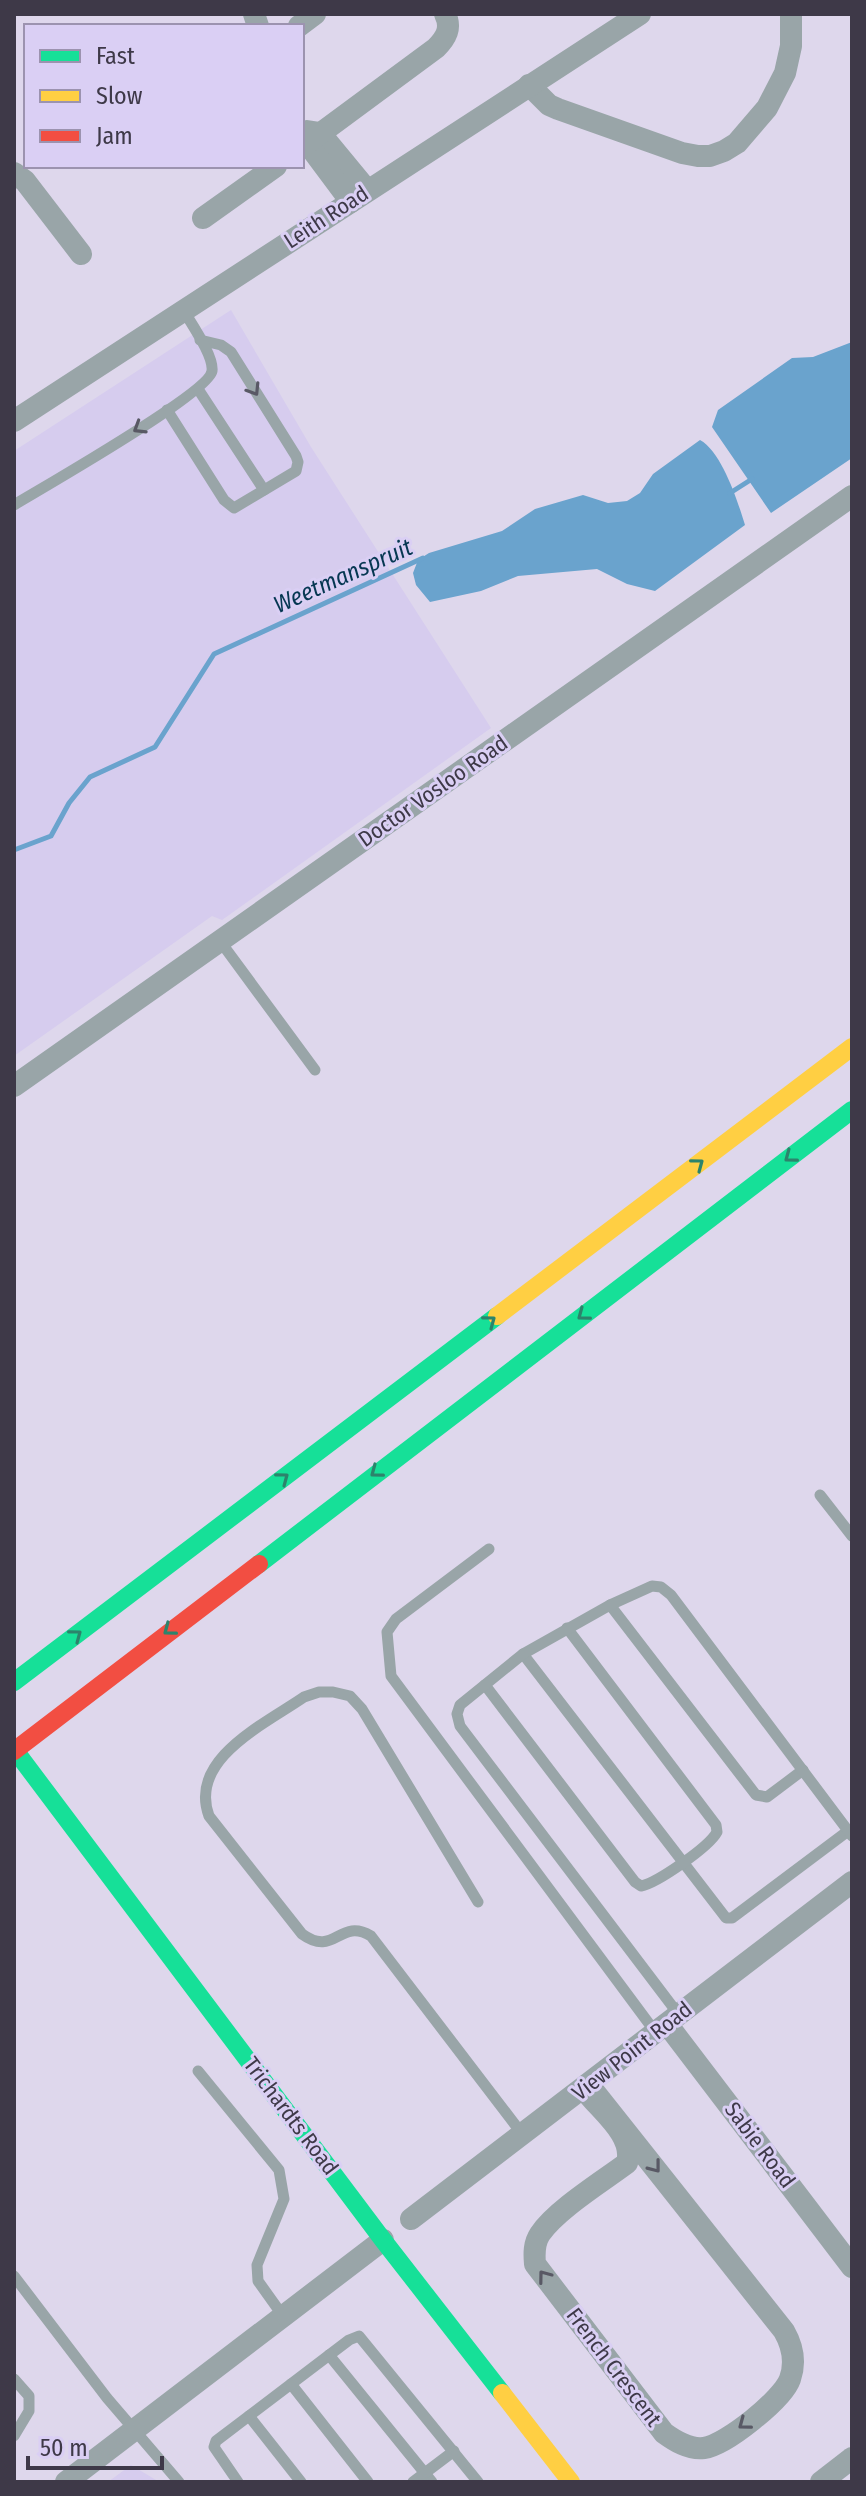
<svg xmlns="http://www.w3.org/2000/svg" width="866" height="2496" font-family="'Fira Sans Condensed',sans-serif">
<rect width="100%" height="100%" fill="#ded7ec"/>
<g fill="#d6ccee">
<path d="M231 310 311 447 491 728 222 920 212 916 14 1056V451Z"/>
<path d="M131 2465 156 2480 158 2482H108Z"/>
</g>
<g fill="#6aa3cd">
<path d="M852 342V458L771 513 712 427 718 410 792 358 813 357Z"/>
<path d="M700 440C722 452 738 502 745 525L655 591 627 584 597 569 518 576 481 591 430 602 416 585 413 573 418 560 429 553 502 531 535 509 583 495 608 503 627 501 640 493 653 474Z"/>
</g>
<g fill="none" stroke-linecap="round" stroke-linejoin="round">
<g stroke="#6aa3cd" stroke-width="5">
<path d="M730 493 752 479"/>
<path d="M14 850 51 836 69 803 90 777 155 747 214 654 423 558"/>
</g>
<g stroke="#99a5a8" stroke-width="11">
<path d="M198 389 264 490"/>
<path d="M167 410 224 500 234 508 296 471 298 462 296 456 231 352 221 345 200 340"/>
<path d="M14 505C42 488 209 393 212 371 214 356 192 325 184 311"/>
<path d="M220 941 315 1070"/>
<path d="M820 1495 852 1536"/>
<path d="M489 1549 396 1619 387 1632 391 1676 656 2033"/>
<path d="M610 1605 756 1795 767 1797 803 1770"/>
<path d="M523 1654 726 1918H732L848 1831"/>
<path d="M485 1685 635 1882 641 1886C657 1883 709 1847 717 1832L716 1825 567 1628"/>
<path d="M478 1902 362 1709 350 1696 333 1692H319L304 1697C265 1724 188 1759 209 1816L302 1934C335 1958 339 1917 371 1936L523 2135"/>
<path d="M679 2015 460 1726 457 1714 460 1705 523 1654 610 1605 652 1586 661 1587 671 1595 852 1836"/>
<path d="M198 2071 279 2170 284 2199 257 2265 258 2281 283 2316"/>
<path d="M14 2276 107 2398 179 2482"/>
<path d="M329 2355 432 2482"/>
<path d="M14 2379 29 2396V2411L14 2436"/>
<path d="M291 2384 368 2482"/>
<path d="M249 2416 301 2482"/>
<path d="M238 2482 214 2447 216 2441 349 2340 359 2336 478 2482"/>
<path d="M413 2482 454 2451"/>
</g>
<g stroke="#99a5a8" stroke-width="22">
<path d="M254 14 258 26"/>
<path d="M299 26 315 14"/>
<path d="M529 85 549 105 558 109 682 153 698 156H710L724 151 737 143 767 108 785 73 791 46V14"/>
<path d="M307 131 320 133 367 190"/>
<path d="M302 132 307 143 351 202"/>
<path d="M302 147 436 48C446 38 452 28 445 14"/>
<path d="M14 173 25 181 81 254"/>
<path d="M203 218 276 166"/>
<path d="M14 421 640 14"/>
<path d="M14 1086 852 496"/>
<path d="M667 2024 852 2267"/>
<path d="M584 2089C599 2110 635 2135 627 2163 603 2181 556 2210 540 2234 534 2243 534 2253 535 2264L664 2433C675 2441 689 2450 704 2448 726 2445 783 2399 790 2379 796 2362 792 2345 784 2331L589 2085"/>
<path d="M411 2219 852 1882"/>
<path d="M66 2482 383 2240"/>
<path d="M821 2482 852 2458"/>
</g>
<g stroke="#16e098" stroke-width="18">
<path d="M259 1564 852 1110"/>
<path d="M14 1682 497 1316"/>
<path d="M14 1749 383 2240 502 2393"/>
</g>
<g stroke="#ffcf43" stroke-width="18">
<path d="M497 1316 852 1047"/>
<path d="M502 2393 571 2482"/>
</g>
<path stroke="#f24e42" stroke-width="18" d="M14 1751 259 1564"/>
</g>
<defs><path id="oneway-chevron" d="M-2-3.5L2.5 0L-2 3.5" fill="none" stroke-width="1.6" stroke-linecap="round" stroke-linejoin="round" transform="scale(2)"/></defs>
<g stroke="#595965">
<use href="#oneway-chevron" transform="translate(254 390) rotate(58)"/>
<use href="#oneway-chevron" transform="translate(139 428) rotate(148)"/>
<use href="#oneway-chevron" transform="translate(655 2167) rotate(52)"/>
<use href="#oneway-chevron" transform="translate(544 2276) rotate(-127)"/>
<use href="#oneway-chevron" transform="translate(744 2424) rotate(143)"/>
</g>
<g stroke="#2c846c">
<use href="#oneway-chevron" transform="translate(790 1157) rotate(143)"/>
<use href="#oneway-chevron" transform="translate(698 1164) rotate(-37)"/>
<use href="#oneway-chevron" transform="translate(583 1315) rotate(143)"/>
<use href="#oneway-chevron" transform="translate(490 1321) rotate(-37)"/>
<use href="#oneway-chevron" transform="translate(376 1472) rotate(143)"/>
<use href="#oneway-chevron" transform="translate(283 1478) rotate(-37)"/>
<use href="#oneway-chevron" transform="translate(169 1630) rotate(143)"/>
<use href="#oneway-chevron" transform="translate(76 1635) rotate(-37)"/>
</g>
<g text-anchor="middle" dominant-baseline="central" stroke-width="6" stroke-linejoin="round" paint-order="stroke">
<g font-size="22" fill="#3e3948" stroke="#dacff4">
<text transform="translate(326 217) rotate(-33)">Leith Road</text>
<text transform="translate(433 791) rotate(-35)">Doctor Vosloo Road</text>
<text transform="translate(632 2051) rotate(-38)">View Point Road</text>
<text transform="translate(291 2116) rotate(53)">Trichardts Road</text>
<text transform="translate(760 2145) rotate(53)">Sabie Road</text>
<text transform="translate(614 2367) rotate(53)">French Crescent</text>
</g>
<g font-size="24" font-style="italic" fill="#063752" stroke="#dacff4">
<text transform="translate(343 576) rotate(-24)">Weetmanspruit</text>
</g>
</g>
<rect width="866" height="2496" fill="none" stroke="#3e3948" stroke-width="32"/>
<rect x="24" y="24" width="280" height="144" fill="#dacff4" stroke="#9c93af" stroke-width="2"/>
<rect x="40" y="50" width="40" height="12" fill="#16e098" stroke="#9c93af" stroke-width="2"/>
<text x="96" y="64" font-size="24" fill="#3e3948">Fast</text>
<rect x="40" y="90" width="40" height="12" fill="#ffcf43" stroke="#9c93af" stroke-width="2"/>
<text x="96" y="104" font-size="24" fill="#3e3948">Slow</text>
<rect x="40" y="130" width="40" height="12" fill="#f24e42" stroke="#9c93af" stroke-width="2"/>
<text x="96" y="144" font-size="24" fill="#3e3948">Jam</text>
<path d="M28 2456v12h134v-12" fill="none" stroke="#3e3948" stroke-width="4"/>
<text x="40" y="2456" font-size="24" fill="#3e3948" stroke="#dacff4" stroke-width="6" paint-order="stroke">50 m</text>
</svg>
